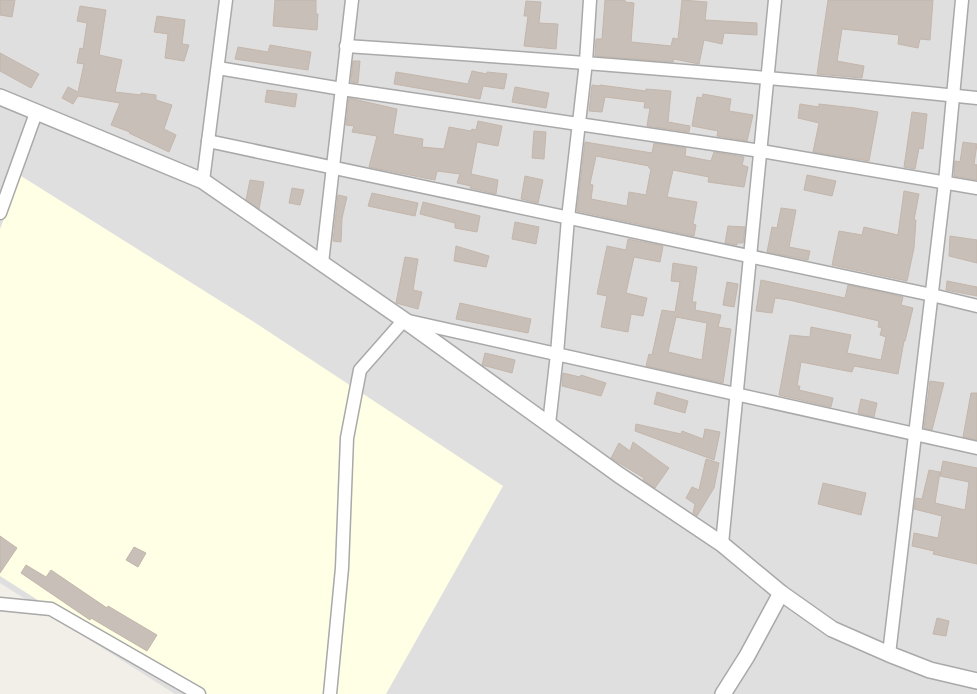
<svg xmlns="http://www.w3.org/2000/svg" width="977" height="694" font-family="'Archivo Narrow',sans-serif">
<rect width="100%" height="100%" fill="#f2efe9"/>
<path fill="#e0dfdf" d="M0 0H977V694H175L0 583Z"/>
<path fill="#ffffe5" d="M21 176 257 324 503 486 386 694H186L0 576V229Z"/>
<g fill="#c7bfb8" stroke="#c4b6ab" fill-rule="evenodd">
<path d="M0 0H15L12 17 0 15Z"/>
<path d="M275 0H316V14H318L317 30 273 26Z"/>
<path d="M605 0H625V2L634 3 631 42 671 46 673 38 678 39 682 0 707 2 705 20 757 23V35L724 33 722 44 704 40 699 64 674 59 673 62 595 56 596 39H602Z"/>
<path d="M828 0H933L930 40 920 39 918 48 898 44 899 35 842 29 837 61 864 66 862 78 817 74Z"/>
<path d="M526 1 541 2 539 23 558 24 556 49 524 46 528 16H524Z"/>
<path d="M80 6 106 10 99 55 122 60 115 92 141 95V93L156 95V100L172 105 164 129 176 135 169 152 129 133 130 132 111 125 120 103 78 96 73 104 62 98 68 87 78 92 84 64 77 63 80 48 83 49 87 23 77 21Z"/>
<path d="M157 16 185 20 182 44 189 45 184 61 165 58 168 34 154 32Z"/>
<path d="M270 45 311 52 308 70 235 59 238 47 268 52Z"/>
<path d="M0 53 39 74 31 88 0 71Z"/>
<path d="M353 61H360L358 83 351 82Z"/>
<path d="M472 71 487 74V72L507 74 504 89 483 86 480 99 394 84 396 72 468 84Z"/>
<path d="M592 85 599 86 600 85 646 91V89L671 91 668 122 690 126 689 132 647 126 650 108H644L645 102 605 97 602 112 589 111Z"/>
<path d="M515 87 549 93 546 108 512 102Z"/>
<path d="M267 90 297 94 295 107 265 102Z"/>
<path d="M703 94 731 99 729 111 753 115 747 141 717 136 718 131 692 126 697 97 702 98Z"/>
<path d="M349 98 397 109 393 134 423 139 422 147 444 149 449 127 471 131 472 129 476 130 478 121 502 126 498 146 477 142 471 174 498 180 496 194 470 188 471 186 457 183 460 174 437 171 435 180 369 167 377 136 352 132 354 126 346 125Z"/>
<path d="M800 104 819 107V104L855 108 878 112 869 161 813 152 819 123 798 118Z"/>
<path d="M912 112 927 114 923 149 919 148 915 169 904 167Z"/>
<path d="M534 131 546 132 544 159 532 158Z"/>
<path d="M585 142 652 153 654 143 686 148 685 156 711 161 714 152 744 157 742 165 748 167 744 187 708 182 709 177 673 170 667 197 697 202 693 224 696 225 694 236 577 211ZM596 156 649 166V168L651 169 646 195 629 192 627 206 591 199 593 185 590 184Z"/>
<path d="M963 142 977 144 974 164 977 165V180L954 176 955 161 960 162Z"/>
<path d="M807 175 836 181 832 196 804 190Z"/>
<path d="M525 176 543 180 538 203 521 199Z"/>
<path d="M250 180 264 182 259 209 246 200Z"/>
<path d="M292 188 304 190 300 205 289 203Z"/>
<path d="M904 191 919 194 914 220H916L914 248 907 281 832 265 839 231 862 235 864 227 898 235Z"/>
<path d="M372 193 418 203 415 216 368 206Z"/>
<path d="M338 195 347 197 342 218 341 242 333 241Z"/>
<path d="M423 202 480 216 477 232 455 228V223L420 214Z"/>
<path d="M781 208 796 210 789 247 810 251 808 260 767 252 772 227 777 228Z"/>
<path d="M515 222 539 227 536 244 512 239Z"/>
<path d="M728 226 745 227 743 243H737V245L725 243Z"/>
<path d="M950 236 977 240V263L949 256Z"/>
<path d="M628 239 663 246 660 262 634 257 626 293 647 298 643 316 631 314 628 332 601 327 607 296 597 294 607 246 626 250Z"/>
<path d="M456 246 489 256 486 267 454 261Z"/>
<path d="M405 257 418 259 413 290 422 292 418 309 396 303Z"/>
<path d="M673 263 697 267 692 302H696L695 310 721 315 718 327 731 329 723 383 646 366 649 354 652 355 662 310 675 312 680 282 671 281ZM676 317 707 323 702 360 668 352Z"/>
<path d="M761 280 845 298 848 285 903 297 901 305 913 308 905 341H904L898 374 854 366 852 372 801 362 797 386H800L799 390 833 398 831 407 779 395 790 335 810 337 811 327 851 335 847 353 881 360 886 337 880 335 882 328 878 327 879 321 789 300 775 298 772 313 756 311Z"/>
<path d="M947 281 977 287V296L946 290Z"/>
<path d="M727 282 738 284 734 307 723 305Z"/>
<path d="M460 303 531 319 528 333 456 319Z"/>
<path d="M485 353 515 360 512 373 482 365Z"/>
<path d="M563 373 580 377 581 375 606 383 601 396 562 386Z"/>
<path d="M930 381 944 383 932 430 924 428Z"/>
<path d="M657 392 688 401 685 413 654 404Z"/>
<path d="M971 393H977V440L963 437Z"/>
<path d="M861 399 877 403 874 417 858 413Z"/>
<path d="M636 424 681 434 682 431 703 439 705 429 720 432 714 460 635 431Z"/>
<path d="M633 442 669 468 655 488 643 480 644 478 611 458 619 443 630 451Z"/>
<path d="M706 459 719 463 714 488 697 516 693 513 695 504 686 498 692 487 699 490Z"/>
<path d="M943 461 977 468V564L933 554 934 551 912 546 914 533 938 538 942 516 914 509 916 498 922 499 929 470 940 472 935 503 965 510 969 482 940 476Z"/>
<path d="M823 483 866 493 861 515 818 504Z"/>
<path d="M0 536 17 548 0 573Z"/>
<path d="M134 547 146 553 138 567 126 560Z"/>
<path d="M26 565 46 577 51 570 107 608 108 606 157 635 147 651 91 618 90 620 21 573Z"/>
<path d="M937 618 949 621 946 636 933 634Z"/>
</g>
<g fill="none" stroke-linecap="round" stroke-linejoin="round">
<g stroke="#a9a9a9" stroke-width="15">
<g id="minor">
<path d="M346 46C557 60 767 76 977 98"/>
<path d="M218 68 342 89 761 151 977 188"/>
<path d="M208 141 932 295 977 306"/>
<path d="M203 181 226 0"/>
<path d="M0 213 36 113"/>
<path d="M322 263 352 0"/>
<path d="M549 424 557 354 568 218 586 62 590 0"/>
<path d="M722 544 775 0"/>
<path d="M0 604 51 609 199 694"/>
<path d="M889 654 945 182 962 0"/>
<path d="M330 694 342 568 347 438 360 370 404 320 977 448"/>
</g>
</g>
<g stroke="#a9a9a9" stroke-width="18">
<g id="tertiary">
<path d="M0 97 203 181 404 320 619 475 722 544 781 593 832 629 889 654 930 670 977 681"/>
<path d="M723 694 747 656 781 593"/>
</g>
</g>
<use href="#minor" stroke="#fff" stroke-width="12"/>
<use href="#tertiary" stroke="#fff" stroke-width="15"/>
</g>
</svg>
